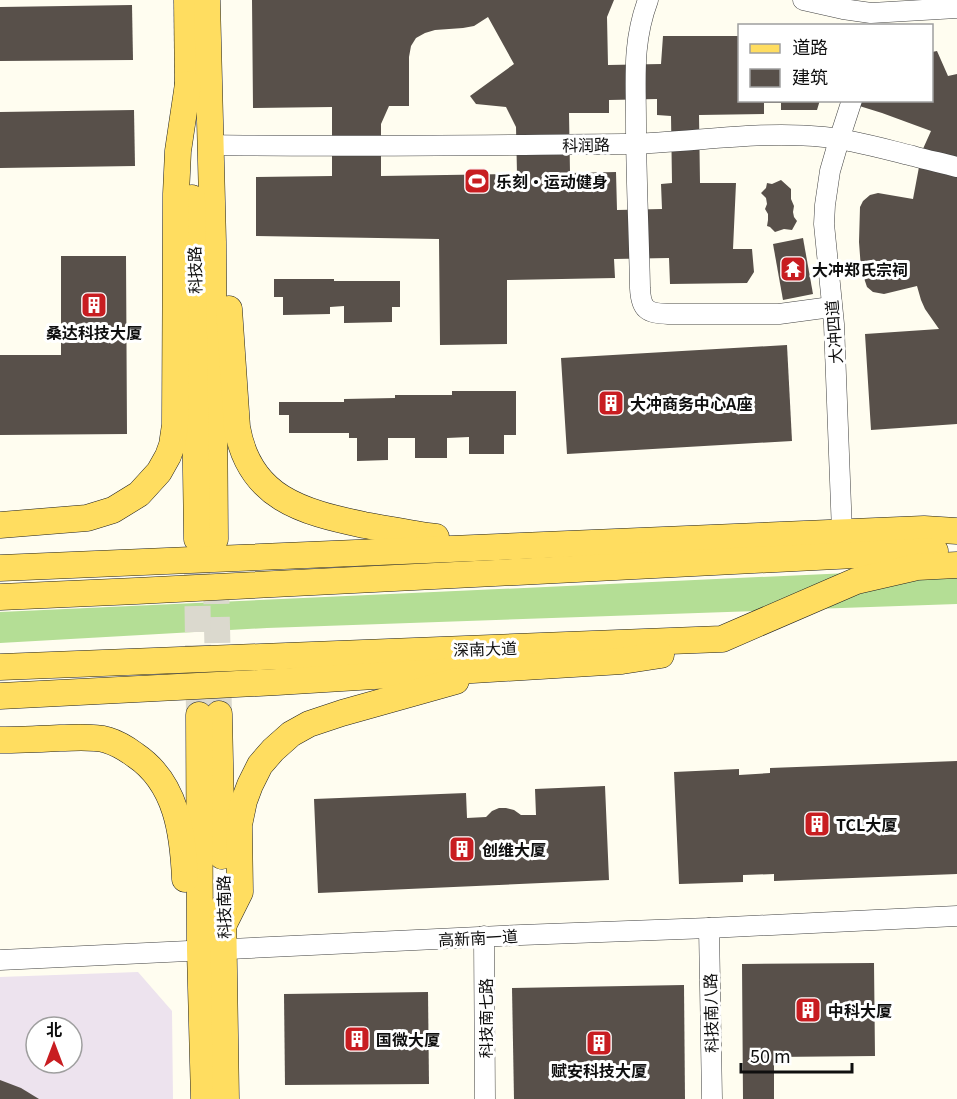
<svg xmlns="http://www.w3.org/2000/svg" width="957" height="1099" font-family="Georgia,'Noto Sans SC',serif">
<rect width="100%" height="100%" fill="#fffdf0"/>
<path fill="#ede3ee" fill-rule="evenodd" d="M138 972 172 1011 173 1099H0V977ZM36 1027H72V1063H36Z"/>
<path fill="#b4de95" d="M957 568V604L267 628 0 643V612Z"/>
<g fill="#58504a" fill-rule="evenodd">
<path d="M252 0H614L607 17 608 65 661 64 663 36H740V100H820L817 110H781V103H764V114L699 115 700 183H736L733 249H752L754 272 747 283 670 284 669 258 614 259 615 278 507 280V344L440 345 439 239 256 236V177L332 176V107L253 108ZM488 17 514 64 470 96 476 104 506 107 516 127 517 174 381 176V124L389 106H409V57L411 46 416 38 425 33 435 30 463 28 474 26ZM657 99V115L671 116 672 183 661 184 662 209 617 210 616 172 570 173 569 113H609V100Z"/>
<path d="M132 5 133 60 0 61V7Z"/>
<path d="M937 51 948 76 957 74V424L871 430 865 334 939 329 925 309 921 300 917 286 884 294 873 292 867 287 861 269 859 242 860 207 863 201 870 195 878 193 913 199 922 151 931 131 882 113 840 100H932V52Z"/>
<path d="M134 110 135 166 0 168V112Z"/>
<path d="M781 180 791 189V199L794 206 793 212 794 217 797 221 792 230 784 229 775 232 770 227 767 226 768 220V214L765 209 767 204 766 198 761 193 766 188 767 183 772 184Z"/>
<path d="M803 238 813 294 783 300 773 244Z"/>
<path d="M61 256H126L127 434 0 435V355H61Z"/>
<path d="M274 279H334V281H400V307H392V322L344 323V306L330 307V314L283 315V297H274Z"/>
<path d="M787 345 792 441 567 454 561 358Z"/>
<path d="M452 391H516V435H504V454H469V437L447 438V458H415V438H388V460L357 461V438H349V433H289V415H279V402H344V399L395 398V395H452Z"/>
<path d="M957 761V874L774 881V874L743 875V882L679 884 674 772 739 769V775L770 773V768Z"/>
<path d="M605 786 609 880 318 893 314 799 466 793 467 818 486 817 492 811 499 808H506L514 810 521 815H536L535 789Z"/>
<path d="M874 963 875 1056 774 1057V1099H743L742 964Z"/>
<path d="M684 985 685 1099H514L512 988Z"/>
<path d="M428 992 429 1084 285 1085 284 994Z"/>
<path d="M0 1080 21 1088 39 1099H0Z"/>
</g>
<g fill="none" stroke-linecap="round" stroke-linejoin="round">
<g stroke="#dbd9ce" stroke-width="26" stroke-dasharray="26 13" stroke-linecap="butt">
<path d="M215 539 219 714"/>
<path d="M197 567 199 715"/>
</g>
<g stroke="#424242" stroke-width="21">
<g id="minor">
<path d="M648 0C632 43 636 78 636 123 636 178 639 233 640 288 641 310 647 313 668 314H779L831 307"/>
<path d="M803 0 843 9 871 13 957 8"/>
<path d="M211 145C348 147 486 145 624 144 691 143 757 130 824 137 854 140 884 149 913 156 927 160 942 163 957 167"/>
<path d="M842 532 834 324 824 224 825 205 830 171 839 140 852 100"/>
<path d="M709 928 712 1099"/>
<path d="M484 936 485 1099"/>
<path d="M0 960 521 935 709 928 957 916"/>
</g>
</g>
<g stroke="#202020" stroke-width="27">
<g id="major">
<path d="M187 0 188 102"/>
<path d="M207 0 213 242 215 539"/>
<path d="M192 198 197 539"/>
<path d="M229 309 237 427C249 498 302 512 364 525 388 529 412 534 436 537"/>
<path d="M0 525 87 518 113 510 139 494 159 472 168 456 172 445 175 425 176 194 178 151 188 84"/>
<path d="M0 568 924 529 957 531"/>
<path d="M0 597 136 591 935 551"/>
<path d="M0 667 722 639 856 581 917 567 957 565"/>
<path d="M0 696 277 682 622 661 661 655"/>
<path d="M219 714 222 856"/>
<path d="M199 715 200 950 204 1099"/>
<path d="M0 740C20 740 40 739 60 738 75 738 92 736 107 740 117 743 127 749 135 755 177 783 183 834 185 879"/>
<path d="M223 907 226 1099"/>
<path d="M224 924 240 892 239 825 244 801 250 785 260 765 273 750 291 734 309 724 342 713 456 681"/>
</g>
</g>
<use href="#minor" stroke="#fff" stroke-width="20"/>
<use href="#major" stroke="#ffdd60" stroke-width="26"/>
</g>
<defs>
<g id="stadium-square" transform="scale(1.35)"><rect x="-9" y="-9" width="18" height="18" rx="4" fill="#c81d21" stroke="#fff"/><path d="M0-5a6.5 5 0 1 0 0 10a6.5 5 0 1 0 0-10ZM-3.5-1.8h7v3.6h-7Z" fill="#fff"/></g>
<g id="temple-square" transform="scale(1.35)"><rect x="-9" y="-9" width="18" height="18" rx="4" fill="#c81d21" stroke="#fff"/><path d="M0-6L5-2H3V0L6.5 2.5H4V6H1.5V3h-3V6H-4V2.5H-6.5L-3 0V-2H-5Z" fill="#fff"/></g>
<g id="building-square" transform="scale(1.35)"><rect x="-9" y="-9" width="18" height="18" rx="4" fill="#c81d21" stroke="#fff"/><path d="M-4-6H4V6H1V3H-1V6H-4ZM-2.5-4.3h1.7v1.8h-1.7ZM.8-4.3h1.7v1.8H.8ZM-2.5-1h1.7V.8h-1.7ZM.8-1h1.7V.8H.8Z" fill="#fff"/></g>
</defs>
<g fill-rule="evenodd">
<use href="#stadium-square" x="477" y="181"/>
<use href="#temple-square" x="793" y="269"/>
<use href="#building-square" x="94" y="305"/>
<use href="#building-square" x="611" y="403"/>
<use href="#building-square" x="817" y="824"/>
<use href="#building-square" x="462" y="849"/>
<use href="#building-square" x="808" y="1010"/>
<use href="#building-square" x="357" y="1039"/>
<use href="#building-square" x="599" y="1043"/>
</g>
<g text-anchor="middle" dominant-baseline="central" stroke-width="6" stroke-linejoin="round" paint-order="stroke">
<g font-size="16" fill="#0f0f0f" stroke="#fff">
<text transform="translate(586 144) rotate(-1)">科润路</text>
<text transform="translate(194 270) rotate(-91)">科技路</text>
<text transform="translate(833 332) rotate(-94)">大冲四道</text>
<text transform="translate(485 648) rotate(-2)">深南大道</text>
<text transform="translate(223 907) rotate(-91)">科技南路</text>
<text transform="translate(478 937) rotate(-3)">高新南一道</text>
<text transform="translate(710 1013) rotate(-91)">科技南八路</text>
<text transform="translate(485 1018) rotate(-90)">科技南七路</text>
</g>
<g font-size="16" font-weight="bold" fill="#0f0f0f" stroke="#fff" text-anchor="start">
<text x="496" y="181">乐刻·运动健身</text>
<text x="812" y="269">大冲郑氏宗祠</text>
<text x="94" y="332" text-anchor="middle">桑达科技大厦</text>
<text x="630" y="403">大冲商务中心A座</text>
<text x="836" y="824">TCL大厦</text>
<text x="482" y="849">创维大厦</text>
<text x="828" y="1010">中科大厦</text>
<text x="376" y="1039">国微大厦</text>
<text x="599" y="1070" text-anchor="middle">赋安科技大厦</text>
</g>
</g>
<rect x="738" y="24" width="195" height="78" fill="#ffffff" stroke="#9f9f9f" stroke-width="1.5"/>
<rect x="750" y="44" width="30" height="9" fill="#ffdd60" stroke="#9f9f9f" stroke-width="1.5"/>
<text x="792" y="54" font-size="18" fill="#0f0f0f">道路</text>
<rect x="750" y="69" width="30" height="18" fill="#58504a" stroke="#9f9f9f" stroke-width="1.5"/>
<text x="792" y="84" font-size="18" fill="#0f0f0f">建筑</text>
<g transform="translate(54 1045)"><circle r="28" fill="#ffffff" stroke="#9f9f9f" stroke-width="1.5"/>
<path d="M0-4.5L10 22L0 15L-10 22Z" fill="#c81d21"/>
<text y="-9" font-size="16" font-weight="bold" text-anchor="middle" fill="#0f0f0f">北</text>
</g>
<path d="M741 1063v9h111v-9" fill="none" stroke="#0f0f0f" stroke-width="3"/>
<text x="750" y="1063" font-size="18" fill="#0f0f0f" stroke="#ffffff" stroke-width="4.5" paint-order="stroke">50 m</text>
</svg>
